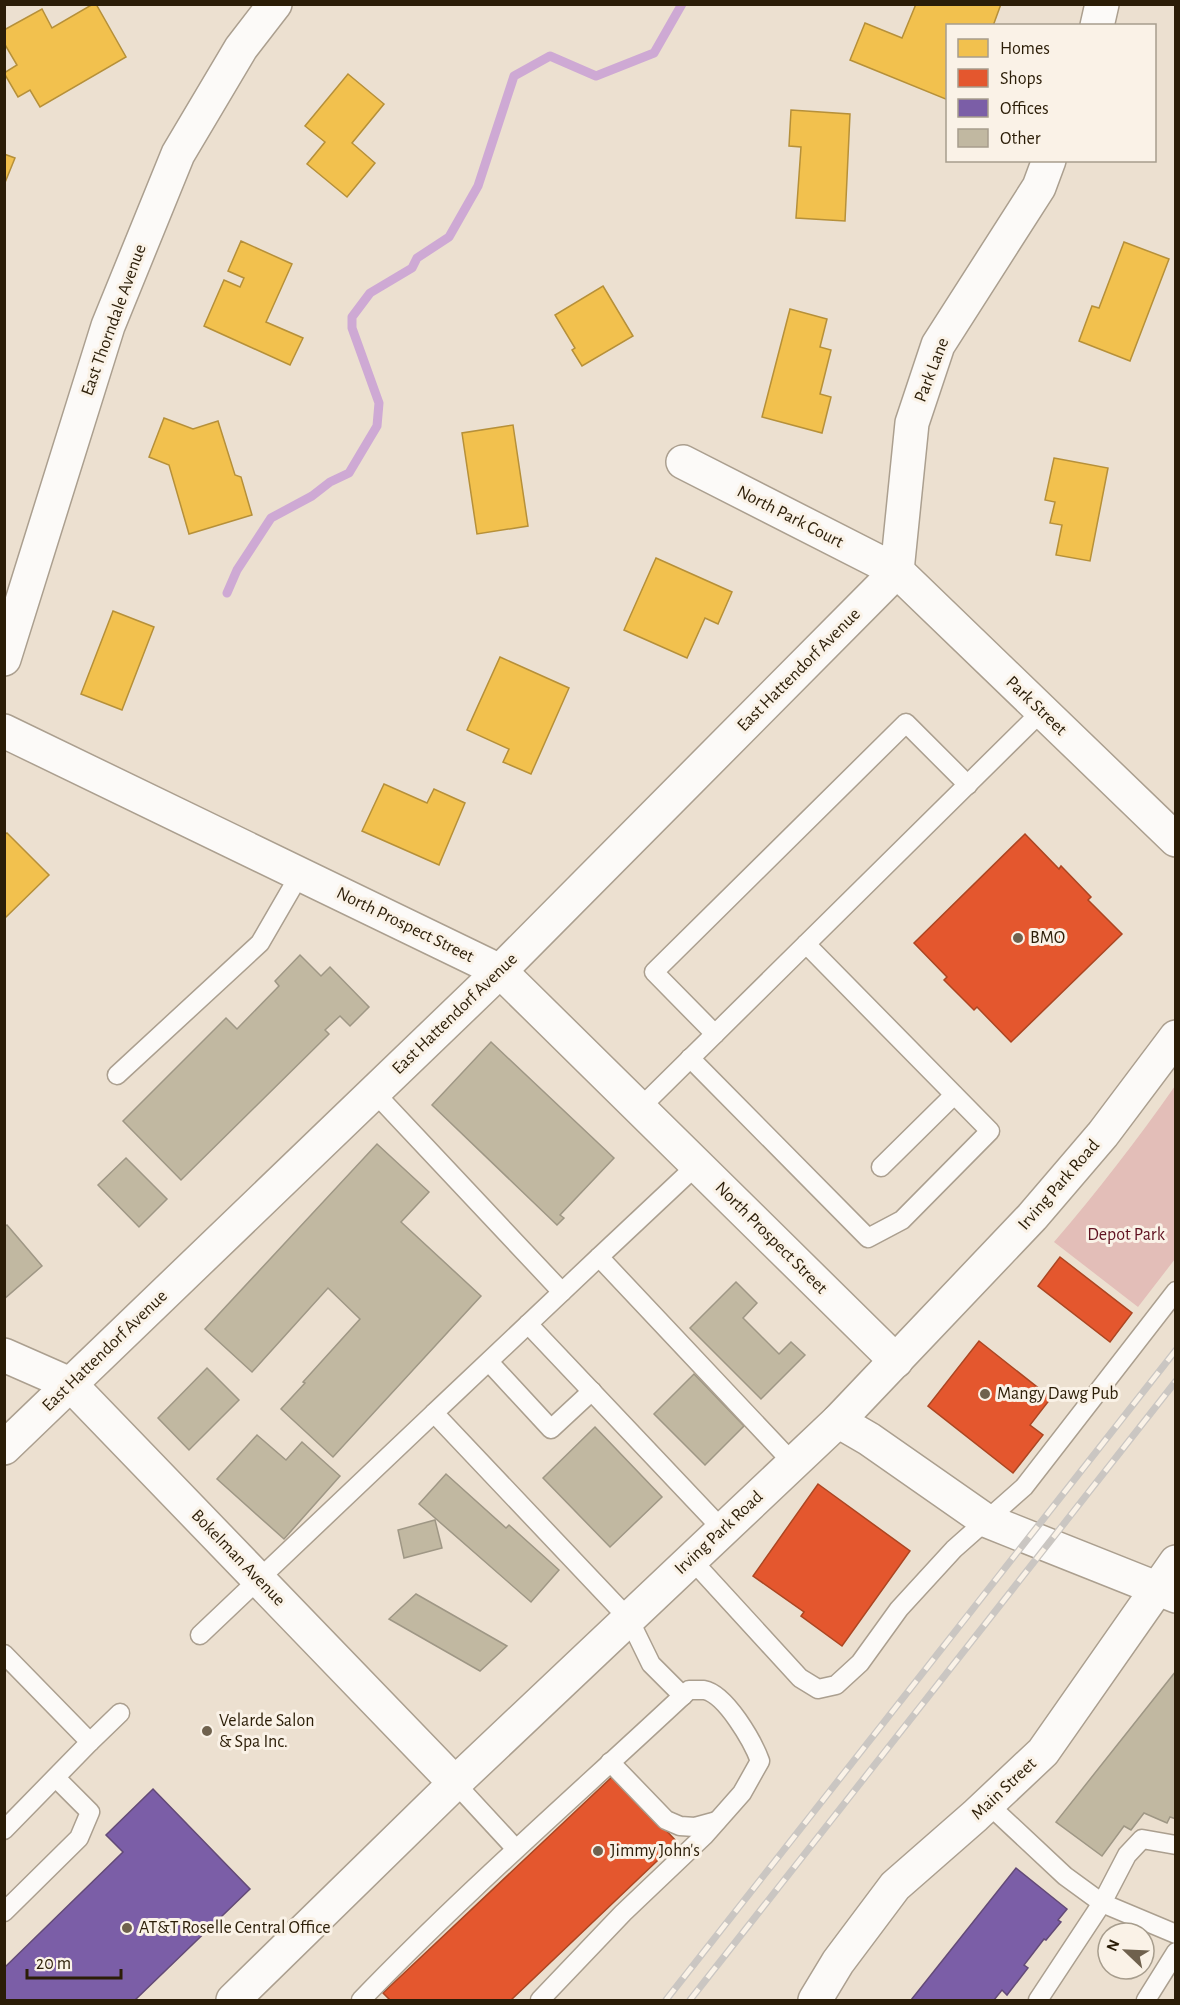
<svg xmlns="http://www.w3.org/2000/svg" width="1180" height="2005" font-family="'Alegreya Sans',sans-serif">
<rect width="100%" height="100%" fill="#ece0d0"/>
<path fill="#e3beb8" d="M1175 1086V1259L1138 1307 1054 1242C1097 1192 1137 1140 1175 1086Z"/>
<g fill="#f2c14e" stroke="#b69039" stroke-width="1.5">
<path d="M93 4H96L126 57 40 107 30 90 18 97 4 73 17 65 4 43V30L42 9 52 28Z"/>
<path d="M916 4H1001L993 26H948V100L850 60 865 23 902 38Z"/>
<path d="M348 74 384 104 352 143 375 163 347 197 307 164 325 142 305 126Z"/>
<path d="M791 110 850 114 845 221 796 218 801 147 789 146Z"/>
<path d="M4 154 15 158 4 185Z"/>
<path d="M241 241 292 264 266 322 303 338 290 365 204 326 224 280 240 287 244 278 228 271Z"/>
<path d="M1124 242 1169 259 1130 361 1079 341 1092 306 1099 308Z"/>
<path d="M603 286 633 336 582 366 572 350 575 348 555 315Z"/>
<path d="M790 309 827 319 820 347 831 350 820 394 831 397 822 433 762 417Z"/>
<path d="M164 418 193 429 218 421 235 475 241 477 252 515 189 534 169 465 149 457Z"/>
<path d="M513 425 528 526 477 534 462 433Z"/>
<path d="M1054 458 1108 468 1090 561 1056 555 1062 525 1050 523 1055 502 1045 500Z"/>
<path d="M656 558 732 592 718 624 705 618 687 658 624 630Z"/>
<path d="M113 611 154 627 122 710 81 694Z"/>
<path d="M500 657 569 688 531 774 503 762 509 749 467 730Z"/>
<path d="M384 784 427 803 434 789 465 803 439 865 362 831Z"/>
<path d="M7 833 49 875 4 919V835Z"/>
</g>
<g fill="#e4572e" stroke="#ac4622" stroke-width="1.5">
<path d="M1025 834 1059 869 1061 866 1091 897 1088 900 1122 934 1011 1042 977 1007 974 1010 944 980 947 977 914 943Z"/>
<path d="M1060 1257 1132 1313 1110 1342 1038 1286Z"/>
<path d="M979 1341 1051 1398 1030 1425 1043 1435 1013 1473 928 1406Z"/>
<path d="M818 1484 910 1551 842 1646 801 1616 804 1612 753 1576Z"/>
<path d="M614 1775 677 1842 511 2000H390L383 1993Z"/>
</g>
<g fill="#7b5ea7" stroke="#634a77" stroke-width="1.5">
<path d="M153 1789 250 1889 135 2000H4V1968L123 1852 106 1835Z"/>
<path d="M1016 1868 1067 1909 1058 1920 1061 1922 1046 1940 1044 1939 1024 1965 1028 1968 1007 1995 1002 1990 994 2000H911Z"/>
</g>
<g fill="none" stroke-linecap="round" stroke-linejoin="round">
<path stroke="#cea9d4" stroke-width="9" d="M227 593 237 570 271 518 312 496 330 482 349 473 377 426 379 403 352 328V317L370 293 412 268 417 258 449 237 478 186 514 76 550 56 596 76 654 53 682 4"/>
</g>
<g fill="#c1b8a1" stroke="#9f9785" stroke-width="1.5">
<path d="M300 955 321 976 330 967 369 1007 350 1026 340 1016 325 1030 329 1034 181 1180 123 1121 226 1018 237 1029 279 986 275 981Z"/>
<path d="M491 1042 614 1158 560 1215 564 1218 557 1225 432 1105Z"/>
<path d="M377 1144 429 1192 401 1222 481 1296 333 1457 281 1409 305 1383 303 1382 360 1319 328 1288 252 1372 205 1329Z"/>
<path d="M126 1158 167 1199 139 1227 98 1185Z"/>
<path d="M7 1225 42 1266 4 1299V1227Z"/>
<path d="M736 1282 757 1303 743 1318 779 1354 791 1342 805 1355 761 1399 690 1328Z"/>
<path d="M207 1368 239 1400 189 1450 158 1418Z"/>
<path d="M694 1374 744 1426 705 1465 654 1414Z"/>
<path d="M595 1427 662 1497 610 1547 543 1478Z"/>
<path d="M257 1435 286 1460 302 1442 340 1476 284 1539 217 1479Z"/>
<path d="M446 1474 506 1528 509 1525 559 1570 531 1602 419 1504Z"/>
<path d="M435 1520 442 1548 404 1558 398 1530Z"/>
<path d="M416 1594 507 1646 480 1671 389 1619Z"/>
<path d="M1176 1671V1819L1170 1817 1167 1823 1144 1813 1131 1830 1124 1826 1102 1856 1056 1822Z"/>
</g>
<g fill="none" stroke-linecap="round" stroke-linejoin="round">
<g stroke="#ab9f8f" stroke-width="21">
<g id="service">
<path d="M715 1034 654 972 906 723 968 785"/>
<path d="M690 1058 868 1238 902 1220 990 1131 806 944"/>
<path d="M117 1075 260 943 300 874"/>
<path d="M374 1092 562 1292"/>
<path d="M640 1108 1042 711"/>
<path d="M881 1167 954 1095"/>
<path d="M599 1257 697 1165"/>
<path d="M528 1324 723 1530"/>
<path d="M489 1362 551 1429 592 1391"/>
<path d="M691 1559 800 1678 818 1689 836 1685 860 1663 899 1609 954 1549 1024 1487 1176 1291"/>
<path d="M200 1635 434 1413"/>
<path d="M4 1654 90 1742 4 1830"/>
<path d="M683 1696 651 1664 629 1619 434 1413 599 1257 793 1463"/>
<path d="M90 1742 120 1713"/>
<path d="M610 1762 666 1820 680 1826 695 1827 717 1821"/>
<path d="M455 1783 516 1849"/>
<path d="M988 1804 1065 1876 1102 1903 1176 1934"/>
<path d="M4 1912 79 1838 90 1812 56 1778"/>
<path d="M361 2000C465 1892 579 1793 689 1690 694 1690 699 1690 704 1690 726 1694 753 1742 760 1761L742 1793 704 1836 623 1913 540 2000"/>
<path d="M1038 2000 1102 1903 1127 1855 1142 1839 1176 1845"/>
<path d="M1146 2000 1176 1952"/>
</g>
</g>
<g stroke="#ab9f8f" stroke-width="36">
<g id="minor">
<path d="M1097 26 1102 4"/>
<path d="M683 462 897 571 1176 840"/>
<path d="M897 571 912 423 938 345 1039 187 1049 160"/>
<path d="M4 659 108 326 178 154 241 48 275 4"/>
<path d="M4 731 500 971 896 1361"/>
<path d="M4 1355 70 1384 455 1783"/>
<path d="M838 1421 869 1439 985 1520 1176 1596"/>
<path d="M4 1448 500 971 897 571"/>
<path d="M815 2000 838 1962 895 1886 975 1816 1043 1752 1176 1562"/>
</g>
</g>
<g stroke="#ab9f8f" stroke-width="36">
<path id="secondary" d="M233 2000 455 1783 838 1421 1032 1217 1103 1134 1176 1037"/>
</g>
<use href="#service" stroke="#fcfaf8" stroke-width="18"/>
<use href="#minor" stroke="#fcfaf8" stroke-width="33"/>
<use href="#secondary" stroke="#fcfaf8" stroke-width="33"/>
<g stroke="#cac6c2" stroke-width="7">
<g id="rail">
<path d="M666 2000 1176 1350"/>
<path d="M690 2000 1176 1381"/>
</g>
</g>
<use href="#rail" stroke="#faf2e7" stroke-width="4.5" stroke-dasharray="14" stroke-linecap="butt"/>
</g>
<g fill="#6f614d" stroke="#faf2e7" stroke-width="2">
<circle cx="1018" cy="938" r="6"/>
<circle cx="985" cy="1394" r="6"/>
<circle cx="207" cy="1731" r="6"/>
<circle cx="598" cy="1851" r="6"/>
<circle cx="127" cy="1928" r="6"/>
</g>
<g text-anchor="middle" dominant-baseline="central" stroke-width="6" stroke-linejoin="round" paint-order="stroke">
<g font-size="18" fill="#2b1d07" stroke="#faf2e7">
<text transform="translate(114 320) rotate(-70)">East Thorndale Avenue</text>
<text transform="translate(932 370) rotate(-69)">Park Lane</text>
<text transform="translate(790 517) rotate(27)">North Park Court</text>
<text transform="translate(799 670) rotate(-45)">East Hattendorf Avenue</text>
<text transform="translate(1036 706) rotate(44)">Park Street</text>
<text transform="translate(405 925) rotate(26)">North Prospect Street</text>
<text transform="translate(455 1014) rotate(-44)">East Hattendorf Avenue</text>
<text transform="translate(1059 1185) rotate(-49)">Irving Park Road</text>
<text transform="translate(771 1238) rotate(45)">North Prospect Street</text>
<text transform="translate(105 1351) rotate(-44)">East Hattendorf Avenue</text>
<text transform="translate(719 1533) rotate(-43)">Irving Park Road</text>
<text transform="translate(238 1558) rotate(46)">Bokelman Avenue</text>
<text transform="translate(1004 1789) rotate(-43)">Main Street</text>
</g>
<g font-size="18" fill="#2b1d07" stroke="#faf2e7" text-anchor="start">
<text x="1030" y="938">BMO</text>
<text x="997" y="1394">Mangy Dawg Pub</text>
<text x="219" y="1721">Velarde Salon<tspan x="219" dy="21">&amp; Spa Inc.</tspan></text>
<text x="610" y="1851">Jimmy John's</text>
<text x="139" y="1928">AT&amp;T Roselle Central Office</text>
</g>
<g font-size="18" fill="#601221" stroke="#faf2e7">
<text x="1126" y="1235">Depot Park</text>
</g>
</g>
<rect width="1180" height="2005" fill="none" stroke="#2b1d07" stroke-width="12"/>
<rect x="946" y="24" width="210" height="138" fill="#faf2e7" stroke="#a79d8d" stroke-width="1.5"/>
<rect x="958" y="39" width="30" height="18" fill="#f2c14e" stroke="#a79d8d" stroke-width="1.5"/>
<text x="1000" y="54" font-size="18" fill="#2b1d07">Homes</text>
<rect x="958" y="69" width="30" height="18" fill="#e4572e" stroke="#a79d8d" stroke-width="1.5"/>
<text x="1000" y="84" font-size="18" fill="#2b1d07">Shops</text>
<rect x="958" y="99" width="30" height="18" fill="#7b5ea7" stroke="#a79d8d" stroke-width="1.5"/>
<text x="1000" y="114" font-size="18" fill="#2b1d07">Offices</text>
<rect x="958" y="129" width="30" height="18" fill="#c1b8a1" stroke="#a79d8d" stroke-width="1.5"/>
<text x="1000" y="144" font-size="18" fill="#2b1d07">Other</text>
<g transform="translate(1126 1951) rotate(293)"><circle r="28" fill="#faf2e7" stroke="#a79d8d" stroke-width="1.5"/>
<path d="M0-4.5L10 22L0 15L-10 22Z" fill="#6f614d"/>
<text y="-9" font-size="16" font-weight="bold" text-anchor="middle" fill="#2b1d07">N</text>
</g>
<path d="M27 1969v9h94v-9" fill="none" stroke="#2b1d07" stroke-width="3"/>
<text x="36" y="1969" font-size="18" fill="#2b1d07" stroke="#faf2e7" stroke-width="4.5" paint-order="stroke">20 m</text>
</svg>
